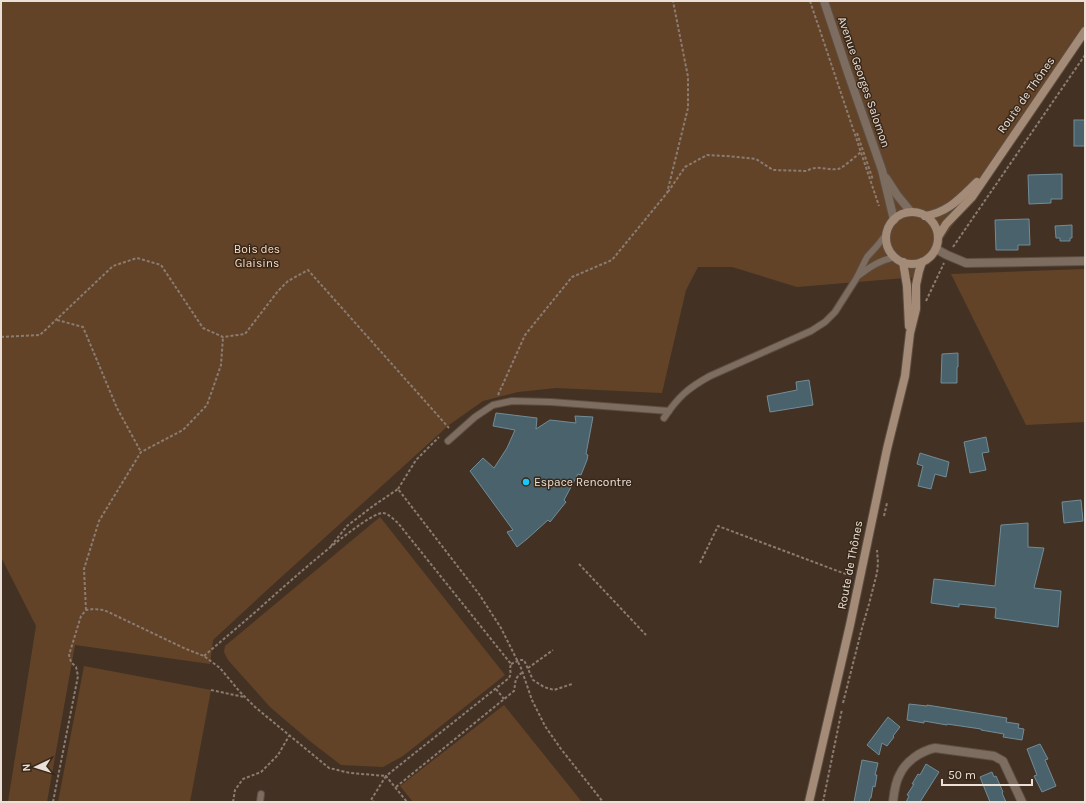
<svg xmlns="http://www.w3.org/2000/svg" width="1086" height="803" font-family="Karla,sans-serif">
<rect width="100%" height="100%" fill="#433224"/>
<g fill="#624328">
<path d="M1 1H1085V31L917 277 797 287 732 267H698L686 290 662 393 556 388 518 392 483 401 449 425 267 590 213 640 210 664 75 645 47 802H8L36 626 1 557Z"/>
<path d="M1085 269V422L1026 425 951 274Z"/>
<path d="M380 517 505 675 403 756 383 767 341 765 311 742 270 707 228 660 224 652 225 646Z"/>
<path d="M84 666 211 690 190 802H58Z"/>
<path d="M504 705 582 802H413L400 786Z"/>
</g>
<g fill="#49626c" stroke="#728c97">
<rect x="1074" y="120" width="11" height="26"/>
<path d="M1062 174V199H1051V203L1029 204 1028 175Z"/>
<path d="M1029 219 1030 245H1018V250H996L995 220Z"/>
<path d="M1072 225V238H1070V241H1060V238H1056L1055 226Z"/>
<path d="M958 353V367H957V383H941L942 354Z"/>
<path d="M809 380 813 405 770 412 767 396 797 390 796 382Z"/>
<path d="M496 413 537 418 536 429 550 420 576 423 575 416 593 417 586 454 588 455 587 460 581 475 578 474 564 500 566 502 550 522 548 520 527 539 517 547 507 532 513 530 470 471 483 458 494 468 507 448 515 430 493 426Z"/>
<path d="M986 437 989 452 982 453 986 470 970 473 964 442Z"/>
<path d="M920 453 949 462 946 477 935 474 931 489 918 486 923 466 917 464Z"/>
<path d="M1081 500 1083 521 1064 523 1062 502Z"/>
<path d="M1028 523V547L1044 548 1034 588 1061 591 1058 627 995 618 996 608 959 604V607L931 603 934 579 995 586 1001 525Z"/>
<path d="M909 704 927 706V705L1007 718 1006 722 1019 724 1018 728 1024 729 1022 740 1003 737 1004 734 981 730V729L947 724V725L924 721V723L907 720Z"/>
<path d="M888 717 900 727 893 736 894 737 887 746 882 743 879 755 867 745Z"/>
<path d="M1040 744 1048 759 1045 760 1056 786 1042 792 1034 776 1037 775 1027 749Z"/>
<path d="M862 760 878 763 875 775H877L875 787 873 786 871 798H870L869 802H854Z"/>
<path d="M926 764 939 772 920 802H906L909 796 907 795 914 784H912L918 774 920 775Z"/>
<path d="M992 772 994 777 996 776 1003 792 1002 793 1006 802H990L980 777Z"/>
</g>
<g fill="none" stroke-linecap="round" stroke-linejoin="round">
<g stroke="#5e4e41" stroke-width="8">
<g id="service">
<path d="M858 276C871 266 879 261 895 257"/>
<path d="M664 418C678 397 688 388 710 376L811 331 825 322 835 312 856 279 867 257 877 246 887 233"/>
<path d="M448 441 475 417 493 405 512 401 551 402 669 411"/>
<path d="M260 802 261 794"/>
</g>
</g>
<g stroke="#5e4e41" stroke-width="10">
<g id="minor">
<path d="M936 249 947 255 966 263 1085 261"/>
<path d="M893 802C894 793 895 782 900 774 906 761 921 751 935 748L994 756 1003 761 1022 802"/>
</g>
</g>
<g stroke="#5e4e41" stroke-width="10">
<g id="tertiary">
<path d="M824 1 848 73 882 170 894 220"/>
<path d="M886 178 897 195 911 212"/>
</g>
</g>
<g stroke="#5e4e41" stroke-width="10">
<g id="secondary">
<circle cx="912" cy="238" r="26"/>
<path d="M925 216C949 212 960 198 977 182"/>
<path d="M938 237 946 224 972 197 1085 31"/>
<path d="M903 262 907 286 909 326"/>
<path d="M809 802 850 625 887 449 905 376 910 333 916 309V285L919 271 922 262"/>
</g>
</g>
<g stroke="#8b7c71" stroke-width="2" stroke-dasharray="3 2" stroke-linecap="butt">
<path d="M810 1 879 206"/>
<path d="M857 133 873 180"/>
<path d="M668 192 685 167 707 155 726 156 756 159 773 170 807 171C817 164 828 171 838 169 843 168 856 156 861 152"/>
<path d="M953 247 1085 55"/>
<path d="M926 301 944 263"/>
<path d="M57 320 83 327 117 408 141 452"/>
<path d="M1 337 40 335 113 266 137 258 161 265 203 328 223 337 245 334 278 291 288 281 308 270 449 428"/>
<path d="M498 395 525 335 572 277 612 260 667 193 688 108V77L673 1"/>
<path d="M398 489 416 460 439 437"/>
<path d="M884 516 887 503"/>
<path d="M331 546 347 526 373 506 398 489 479 594 501 628 521 668 532 700 545 726 561 749 603 802"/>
<path d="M700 563 718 526 851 576"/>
<path d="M579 564 646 635"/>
<path d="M86 610 84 569 99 521 141 452 183 430 207 405 221 365 223 337"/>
<path d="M204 656C226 637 249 618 271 598 287 584 367 512 383 513 388 513 394 520 398 523L511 664C509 669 512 673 509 678L386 776 407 802"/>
<path d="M511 664 520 660H524L533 680 544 687 554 690 572 684"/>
<path d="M528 668 553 650"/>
<path d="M496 689 504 699"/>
<path d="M211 690 244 697"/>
<path d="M843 703 862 628 869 604 877 573 878 563 877 550"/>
<path d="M396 787 514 691C516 681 514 678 523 672"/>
<path d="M53 802 78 676 76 667 71 662 69 655 81 616 86 610 94 609 104 610 186 649 204 656 220 668 240 692 255 707 329 768 350 773 386 776 371 800 374 802"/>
<path d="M233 802 235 790 243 779 261 772 278 755 289 736"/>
<path d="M823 802 842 709"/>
</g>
<use href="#service" stroke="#7d6d60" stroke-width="6"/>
<use href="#minor" stroke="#7d6d60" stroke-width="8"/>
<use href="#tertiary" stroke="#7d6d60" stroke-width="8"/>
<use href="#secondary" stroke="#a48b77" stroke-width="8"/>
</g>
<circle fill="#15cafb" stroke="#38281a" stroke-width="1.5" cx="526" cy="482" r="4"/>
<g text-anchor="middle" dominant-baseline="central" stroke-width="3" stroke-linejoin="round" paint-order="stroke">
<g font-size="12" fill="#ebe0d7" stroke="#38281a">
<text transform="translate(864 82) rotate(71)">Avenue Georges Salomon</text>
<text transform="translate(1026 95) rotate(-55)">Route de Thônes</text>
<text transform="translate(850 565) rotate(-79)">Route de Thônes</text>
</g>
<g font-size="12" fill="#ffdbbe" stroke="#38281a">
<text x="257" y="249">Bois des<tspan x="257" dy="14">Glaisins</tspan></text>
</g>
<g font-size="12" fill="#ebe0d7" stroke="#38281a" text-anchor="start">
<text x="534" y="482">Espace Rencontre</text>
</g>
</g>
<rect width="1086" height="803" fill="none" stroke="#ebe0d7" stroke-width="4"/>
<g transform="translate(36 767) rotate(266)" stroke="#38281a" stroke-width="3" paint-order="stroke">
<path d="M0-3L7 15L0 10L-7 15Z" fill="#ebe0d7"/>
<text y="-6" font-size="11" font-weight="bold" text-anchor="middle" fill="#ebe0d7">N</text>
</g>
<path d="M942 779v6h90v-6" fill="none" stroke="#ebe0d7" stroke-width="2"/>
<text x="948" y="779" font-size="12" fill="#ebe0d7" stroke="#38281a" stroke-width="3" paint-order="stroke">50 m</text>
</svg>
